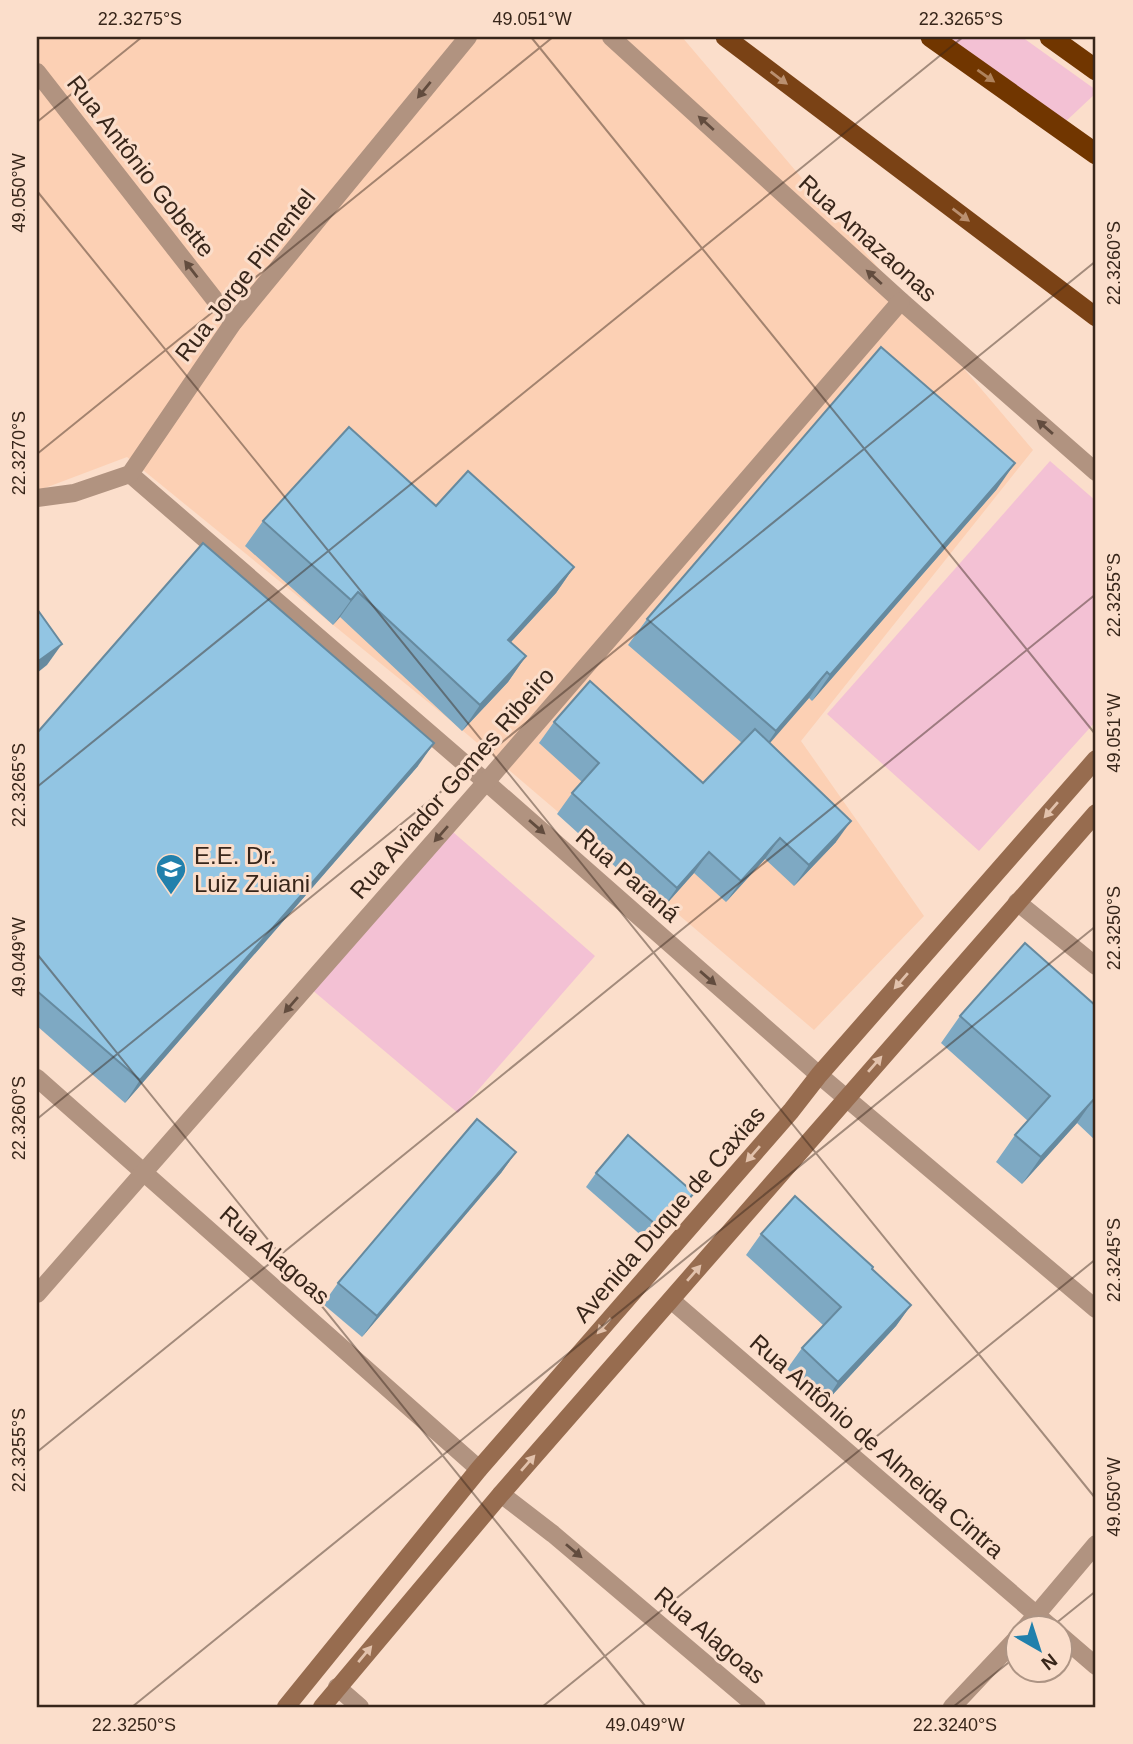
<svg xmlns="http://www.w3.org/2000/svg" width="1133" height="1744" font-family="Arial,sans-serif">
<rect width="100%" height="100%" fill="#fbdecb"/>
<path fill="#fcd0b4" d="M37 37H682L1033 450 801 741 924 916 814 1030 455 724 127 457 37 491Z"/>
<g fill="#f3c1d4">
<path d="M944 37H1022L1096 90V93L1064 123Z"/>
<path d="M1050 461 1096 501V721L979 851 827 714Z"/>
<path d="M453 832 595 956 458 1113 311 989Z"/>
</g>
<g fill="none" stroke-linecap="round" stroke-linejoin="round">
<g stroke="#b19380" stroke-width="18">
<path d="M611 37 901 301 1096 472"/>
<path d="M37 72 233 323"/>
<path d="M130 474 486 782 819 1075 1096 1309"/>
<path d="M37 498 74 493 130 474 233 323 468 37"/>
<path d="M1017 902 1096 966"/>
<path d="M37 1078 479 1469"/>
<path d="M37 1294 486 782 901 301"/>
<path d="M671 1300 1052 1628"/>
<path d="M501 1494 553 1534 757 1707"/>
<path d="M1025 1628 1096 1544"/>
<path d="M1060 1635 1096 1666"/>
<path d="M337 1687 360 1707"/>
<path d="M952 1707 1018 1637"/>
</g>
<g stroke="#976c4f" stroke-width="18">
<path d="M286 1707 479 1469 791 1111 819 1075 1096 759"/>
<path d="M322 1707 501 1494 1096 813"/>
</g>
<path stroke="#7a4215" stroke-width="19" d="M725 37 1096 317"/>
<g stroke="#713600" stroke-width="21">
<path d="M931 37 1096 154"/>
<path d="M1050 37 1096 70"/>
</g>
</g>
<g fill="#7ea9c3">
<path d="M997 489 812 701 809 698 769 743 836 842 794 886 765 859 726 902 694 873 662 909 557 814 572 793 582 782 539 743 554 722 703 783 742 743 628 645 647 619Z"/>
<path d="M436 506 574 567 556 593 511 642 526 656 508 682 462 731 340 617 333 625 245 546 263 521Z"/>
<path d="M37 733 418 766 125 1103 37 1026Z"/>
<path d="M1096 1006V1141L1077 1123 1022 1184 996 1162 1015 1135 1028 1121 941 1043 960 1016Z"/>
<path d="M516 1152 501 1173 362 1337 323 1304 338 1283Z"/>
<path d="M596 1173 684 1207 652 1245 586 1187Z"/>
<path d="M761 1234 872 1269 911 1305 896 1326 824 1404 787 1369 802 1348 823 1325 746 1255Z"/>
</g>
<g fill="#668a9f">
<path d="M1015 463 997 489 812 701 830 675Z"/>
<path d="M574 567 556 593 490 665 508 640Z"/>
<path d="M358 592 340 617 333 625 351 600Z"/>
<path d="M62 644 47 665 37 673V662Z"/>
<path d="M526 656 508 682 462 731 480 705Z"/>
<path d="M827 672 809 698 758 757 776 731Z"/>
<path d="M434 743 418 766 125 1103 140 1080Z"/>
<path d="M851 821 836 842 794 886 809 865Z"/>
<path d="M780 838 765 859 726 902 741 881Z"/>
<path d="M709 852 694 873 662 909 677 888Z"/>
<path d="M1096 1096 1077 1123 1022 1184 1041 1157Z"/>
<path d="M516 1152 501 1173 362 1337 377 1316Z"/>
<path d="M694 1193 684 1207 652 1245 662 1230Z"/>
<path d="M911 1305 896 1326 824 1404 838 1382Z"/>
</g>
<g fill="#92c5e3" stroke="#668a9f" stroke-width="2">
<path d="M881 347 1015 463 830 675 827 672 776 731 647 619Z"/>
<path d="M349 427 436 506 468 471 574 567 508 640 526 656 480 705 358 592 351 600 263 521Z"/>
<path d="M203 543 434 743 140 1080 37 991V733Z"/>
<path d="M37 609 62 644 37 662Z"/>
<path d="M590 681 703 783 755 729 851 821 809 865 780 838 741 881 709 852 677 888 572 793 599 763 554 722Z"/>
<path d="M1025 943 1096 1006V1097L1041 1157 1015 1135 1050 1096 960 1016Z"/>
<path d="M477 1119 516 1152 377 1316 338 1283Z"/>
<path d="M628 1135 694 1193 662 1230 596 1173Z"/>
<path d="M795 1196 873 1267 872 1269 911 1305 838 1382 802 1348 841 1307 761 1234Z"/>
</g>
<defs><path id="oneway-solid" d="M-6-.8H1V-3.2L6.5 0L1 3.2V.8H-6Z" transform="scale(1.75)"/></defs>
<use fill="#af825b" href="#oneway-solid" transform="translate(986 76) rotate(35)"/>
<g fill="#ba9070">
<use href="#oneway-solid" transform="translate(779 78) rotate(37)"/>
<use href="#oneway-solid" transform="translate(961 215) rotate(37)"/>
</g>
<g fill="#624c3e">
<use href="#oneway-solid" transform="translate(424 90) rotate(129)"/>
<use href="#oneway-solid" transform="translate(706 123) rotate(-138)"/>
<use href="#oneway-solid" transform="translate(191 269) rotate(-128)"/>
<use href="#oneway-solid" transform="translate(874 277) rotate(-138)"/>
<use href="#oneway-solid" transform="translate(1045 427) rotate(-139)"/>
<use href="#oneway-solid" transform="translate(537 827) rotate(41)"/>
<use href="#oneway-solid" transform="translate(441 834) rotate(131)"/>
<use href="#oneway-solid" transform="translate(708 978) rotate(41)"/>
<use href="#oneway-solid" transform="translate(291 1005) rotate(131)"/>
<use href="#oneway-solid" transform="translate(574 1551) rotate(40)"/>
</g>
<g fill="#e2c2ac">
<use href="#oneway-solid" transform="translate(1051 810) rotate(131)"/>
<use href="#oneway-solid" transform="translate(901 981) rotate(131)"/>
<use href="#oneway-solid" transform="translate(875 1064) rotate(-49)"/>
<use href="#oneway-solid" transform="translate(753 1154) rotate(131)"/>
<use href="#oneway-solid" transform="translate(694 1273) rotate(-49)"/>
<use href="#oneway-solid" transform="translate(604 1326) rotate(131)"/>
<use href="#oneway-solid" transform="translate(528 1463) rotate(-49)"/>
<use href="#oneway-solid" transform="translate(365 1654) rotate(-50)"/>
</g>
<path fill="none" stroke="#38261a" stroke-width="2" stroke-opacity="0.45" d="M531 37 1096 735M37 122 142 37M37 191 1096 1499M37 454 553 37M37 787 963 37M37 954 646 1707M37 1119 1096 261M37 1452 1096 594M1050 1628 1096 1591M132 1707 1096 926M542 1707 1096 1259M953 1707 1018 1655"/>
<defs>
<g id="school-pin" transform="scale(1.575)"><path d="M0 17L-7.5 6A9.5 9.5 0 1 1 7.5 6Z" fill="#2180ac" stroke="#fbdecb"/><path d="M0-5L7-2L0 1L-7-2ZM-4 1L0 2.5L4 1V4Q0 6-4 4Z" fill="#fff"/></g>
</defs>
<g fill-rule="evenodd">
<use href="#school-pin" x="171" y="869"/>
</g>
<g text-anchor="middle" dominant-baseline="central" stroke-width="6" stroke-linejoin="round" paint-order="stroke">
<g font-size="24" fill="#38261a" stroke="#fbdecb">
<text transform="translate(141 166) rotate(52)">Rua Antônio Gobette</text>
<text transform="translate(868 238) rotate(42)">Rua Amazaonas</text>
<text transform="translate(245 275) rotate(-52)">Rua Jorge Pimentel</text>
<text transform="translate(452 783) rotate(-49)">Rua Aviador Gomes Ribeiro</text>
<text transform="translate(628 875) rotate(41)">Rua Paraná</text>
<text transform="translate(669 1214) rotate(-49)">Avenida Duque de Caxias</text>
<text transform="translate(275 1255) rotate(41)">Rua Alagoas</text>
<text transform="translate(877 1446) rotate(41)">Rua Antônio de Almeida Cintra</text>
<text transform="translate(710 1635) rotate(40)">Rua Alagoas</text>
</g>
<g font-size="24" fill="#38261a" stroke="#fbdecb" text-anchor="start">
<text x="194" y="855">E.E. Dr.<tspan x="194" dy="28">Luiz Zuiani</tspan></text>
</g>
</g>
<rect width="1133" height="1744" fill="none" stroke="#fbdecb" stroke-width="77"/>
<g transform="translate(1039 1649) rotate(141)"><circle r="33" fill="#fbdecb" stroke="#ad9484" stroke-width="2"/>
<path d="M0-5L12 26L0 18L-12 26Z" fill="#2180ac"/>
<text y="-10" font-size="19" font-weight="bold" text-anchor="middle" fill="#38261a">N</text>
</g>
<rect x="38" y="38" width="1056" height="1668" fill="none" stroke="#38261a" stroke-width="2.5"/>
<g font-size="18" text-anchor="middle" fill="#38261a">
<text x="140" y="25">22.3275°S</text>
<text x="532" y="25">49.051°W</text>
<text x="961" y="25">22.3265°S</text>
<text transform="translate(19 193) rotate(-90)" y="6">49.050°W</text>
<text transform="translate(1114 263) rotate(-90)" y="6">22.3260°S</text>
<text transform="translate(19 453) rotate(-90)" y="6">22.3270°S</text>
<text transform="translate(1114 595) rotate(-90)" y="6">22.3255°S</text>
<text transform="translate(1114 733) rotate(-90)" y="6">49.051°W</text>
<text transform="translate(19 785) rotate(-90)" y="6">22.3265°S</text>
<text transform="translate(1114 928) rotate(-90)" y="6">22.3250°S</text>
<text transform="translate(19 957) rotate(-90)" y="6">49.049°W</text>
<text transform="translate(19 1118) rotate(-90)" y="6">22.3260°S</text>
<text transform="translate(1114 1260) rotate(-90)" y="6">22.3245°S</text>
<text transform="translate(19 1450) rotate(-90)" y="6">22.3255°S</text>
<text transform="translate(1114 1497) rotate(-90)" y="6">49.050°W</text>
<text x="134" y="1731">22.3250°S</text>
<text x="645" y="1731">49.049°W</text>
<text x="955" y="1731">22.3240°S</text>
</g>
</svg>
